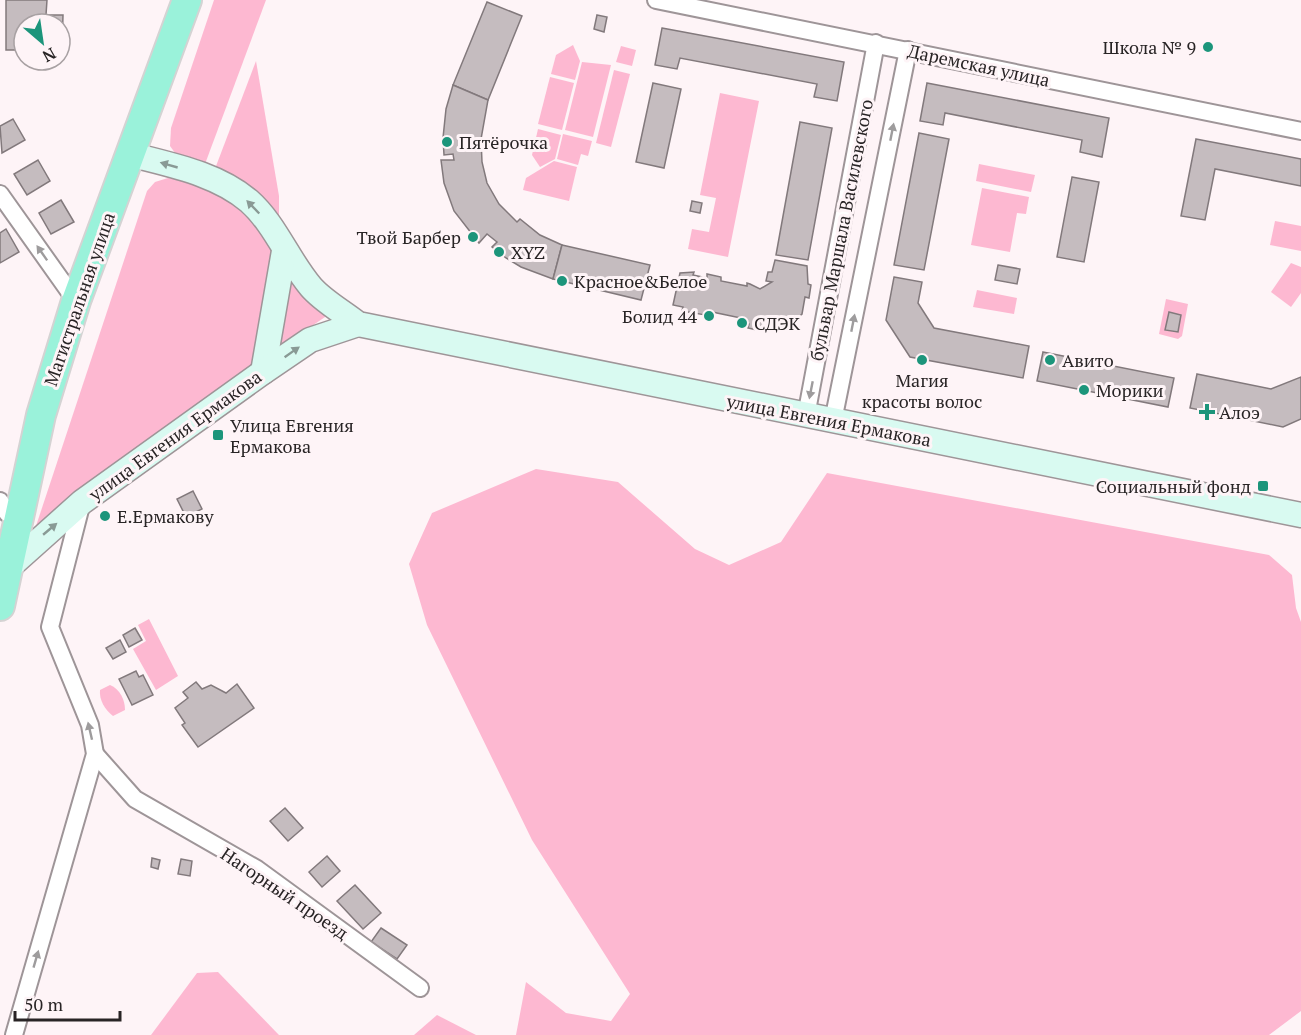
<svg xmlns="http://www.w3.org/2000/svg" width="1301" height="1035" font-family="'PT Serif',serif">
<rect width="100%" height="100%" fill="#fef4f7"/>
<g fill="#fdb8d1" fill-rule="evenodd">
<path d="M214 0H266L205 164 178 157 170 146 171 128Z"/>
<path d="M573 45 580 61 575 80 551 74 556 55Z"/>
<path d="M621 46 636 50 632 66 616 62Z"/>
<path d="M256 61 279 196V228L213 174Z"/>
<path d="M582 62 611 65 593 137 565 130Z"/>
<path d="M614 70 630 74 611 147 596 143Z"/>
<path d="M550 77 574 83 562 130 538 124Z"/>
<path d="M720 93 759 101 728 257 688 249 692 229 709 232 716 198 700 195Z"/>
<path d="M538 129 561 135 555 159 540 167 532 155Z"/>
<path d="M563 134 592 141 588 156 581 154 578 165 557 159Z"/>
<path d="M554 161 577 167 569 201 523 190 526 178Z"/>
<path d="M979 164 1035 175 1031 192 976 181Z"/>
<path d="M168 178 202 184 243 207 278 253 258 368 35 529 147 191 155 182Z"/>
<path d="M982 188 1029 197 1026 214 1017 213 1010 252 971 245Z"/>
<path d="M1275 221 1301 226V251L1270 245Z"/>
<path d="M1291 263 1301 267V293L1291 307 1271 292Z"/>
<path d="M292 277 328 315 278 349Z"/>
<path d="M977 290 1017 298 1014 314 973 307Z"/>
<path d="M1166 299 1188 304 1182 336 1178 339 1159 334ZM1169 313 1181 315 1178 332 1165 330Z"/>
<path d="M536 469 618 482 695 549 729 565 781 542 827 473 1269 555 1292 575 1296 608 1301 622V1011L1269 1035H516L526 982 566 1013 611 1021 630 994 532 840 427 625 409 564 432 513Z"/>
<path d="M149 619 178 676 156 690 133 649 146 641 138 625Z"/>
<path d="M110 685C120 689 125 700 125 710L113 716C105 710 99 700 100 690Z"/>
<path d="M218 972 279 1035H151L197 973Z"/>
<path d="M437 1015 476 1035H414Z"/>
</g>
<g fill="#c5bcbf" stroke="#82797c" stroke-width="1.5">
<path d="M6 0H47L46 15H63L62 50 60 24H24V50H6Z"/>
<path d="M487 2 522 16 488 100 453 85Z"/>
<path d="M597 15 607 17 604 32 594 29Z"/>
<path d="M662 28 844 62 837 101 814 97 817 84 680 58 677 69 655 65Z"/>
<path d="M653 83 681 89 664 168 636 162Z"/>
<path d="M927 83 1109 118 1102 157 1080 152 1082 140 945 113 943 125 920 121Z"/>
<path d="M453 85 488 100 481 139 482 162 487 183 499 204 517 222 520 219 540 235 562 245 553 279 521 267 506 258 492 247 497 242 487 234 479 243 454 211 444 183 441 160H454L453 154 444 155 443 138 446 109Z"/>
<path d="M13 119 25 140 2 153 0 126Z"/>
<path d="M800 122 832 128 808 260 776 255Z"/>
<path d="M919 133 949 139 924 270 894 265Z"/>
<path d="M1196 139 1301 159V186L1215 169 1205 220 1181 216Z"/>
<path d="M38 160 50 181 27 195 14 174Z"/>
<path d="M1072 177 1099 182 1084 262 1057 257Z"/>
<path d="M61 200 74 222 51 234 39 213Z"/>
<path d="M692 201 702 203 700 213 690 211Z"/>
<path d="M6 229 19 252 0 263V233Z"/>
<path d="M562 245 650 265 641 300 553 279Z"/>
<path d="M775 260 807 266 808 284 811 285 809 298 805 297 802 314 790 325 778 330 761 327V331L748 328 749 324 740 322 741 318 712 312 711 316 682 311 683 307 673 305 680 273 694 272 693 275 707 278V274L721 277V281L747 286V283L750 284 760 289 772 282 766 281 768 272H772Z"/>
<path d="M998 265 1020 269 1017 284 995 280Z"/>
<path d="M894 277 922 282 918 303 934 328 1029 346 1023 378 910 357 886 320Z"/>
<path d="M1169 312 1181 315 1178 332 1165 330Z"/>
<path d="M1043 352 1174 378 1168 407 1037 381Z"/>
<path d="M1197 374 1271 389 1301 377V419L1283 427 1190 408Z"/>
<path d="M193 491 202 509 186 517 177 499Z"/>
<path d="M135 628 142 640 129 647 123 635Z"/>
<path d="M120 640 126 652 113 659 106 648Z"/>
<path d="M136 671 139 677 143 675 153 695 132 705 119 679Z"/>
<path d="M196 682 202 689 211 685 226 693 237 684 254 708 198 747 182 725 185 723 175 708 188 698 183 692Z"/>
<path d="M285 808 303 828 288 841 270 821Z"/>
<path d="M327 856 340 871 322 887 309 872Z"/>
<path d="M152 858 160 860 158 869 151 867Z"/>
<path d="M181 859 192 861 190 876 178 874Z"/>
<path d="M355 885 381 913 363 929 337 901Z"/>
<path d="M381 928 407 945 397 959 371 942Z"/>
</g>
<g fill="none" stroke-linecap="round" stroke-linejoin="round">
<g stroke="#9e9598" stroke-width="20">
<g id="minor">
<path d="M656 0 1301 131"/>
<path d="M0 194 76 301"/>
<path d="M806 416 876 43"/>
<path d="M833 421 908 50"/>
<path d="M0 501 7 513 18 519"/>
<path d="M95 754 135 799 257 869 420 988"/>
<path d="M14 1035 95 754 90 725 50 627 82 502"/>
</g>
</g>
<g stroke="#9e9598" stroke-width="27">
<g id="secondary">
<path d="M129 154C170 165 216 173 249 201 275 224 288 260 311 287 323 301 343 312 358 324L1301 515"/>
<path d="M263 372 284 251"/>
<path d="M7 569 82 502 263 372 310 340 358 324"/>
</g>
</g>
<g stroke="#d4d3d3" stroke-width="32">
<path id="trunk" d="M0 606 41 415 76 301 187 0"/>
</g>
<use href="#minor" stroke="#fff" stroke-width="16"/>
<use href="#secondary" stroke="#d9faf1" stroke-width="24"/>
<use href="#trunk" stroke="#9af2da" stroke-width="28"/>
</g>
<defs><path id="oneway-solid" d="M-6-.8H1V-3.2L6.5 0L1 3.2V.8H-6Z" transform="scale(1.5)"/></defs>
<g fill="#9e9c9d">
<use href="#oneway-solid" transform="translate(892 132) rotate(-79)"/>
<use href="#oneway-solid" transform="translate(42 253) rotate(-125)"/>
<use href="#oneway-solid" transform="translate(853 323) rotate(-79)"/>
<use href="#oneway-solid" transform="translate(811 390) rotate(101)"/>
<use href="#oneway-solid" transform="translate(90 731) rotate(-103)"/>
<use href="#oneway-solid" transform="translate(36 959) rotate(-74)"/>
</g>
<g fill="#899a95">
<use href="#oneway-solid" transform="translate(169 165) rotate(-164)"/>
<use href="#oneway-solid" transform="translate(253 207) rotate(-134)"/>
<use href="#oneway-solid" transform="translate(292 352) rotate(-35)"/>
<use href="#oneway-solid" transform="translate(50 529) rotate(-40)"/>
</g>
<g fill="#1c957b" stroke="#fef4f7" stroke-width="2">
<circle cx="1208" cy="47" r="6"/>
<circle cx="447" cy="142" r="6"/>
<circle cx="473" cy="237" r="6"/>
<circle cx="499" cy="252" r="6"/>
<circle cx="562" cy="281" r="6"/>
<circle cx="709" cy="316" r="6"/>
<circle cx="742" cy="323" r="6"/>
<circle cx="922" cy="360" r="6"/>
<circle cx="1050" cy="360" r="6"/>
<circle cx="1084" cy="390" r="6"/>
<path d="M1204 403h6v6h6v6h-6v6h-6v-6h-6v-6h6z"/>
<rect x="212" y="429" width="12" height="12" rx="3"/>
<rect x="1257" y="480" width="12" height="12" rx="3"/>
<circle cx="105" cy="516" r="6"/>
</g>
<g text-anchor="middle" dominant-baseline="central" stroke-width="6" stroke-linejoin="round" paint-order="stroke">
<g font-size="18" fill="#282425" stroke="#fef4f7" text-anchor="start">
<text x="1196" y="47" text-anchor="end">Школа № 9</text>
<text x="459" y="142">Пятёрочка</text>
<text x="461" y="237" text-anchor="end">Твой Барбер</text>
<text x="511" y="252">XYZ</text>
<text x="574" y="281">Красное&amp;Белое</text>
<text x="697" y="316" text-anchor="end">Болид 44</text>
<text x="754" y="323">СДЭК</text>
<text x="1062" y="360">Авито</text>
<text x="922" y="380" text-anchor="middle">Магия<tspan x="922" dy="21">красоты волос</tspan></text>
<text x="1096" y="390">Морики</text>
<text x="1219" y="412">Алоэ</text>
<text x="230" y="425">Улица Евгения<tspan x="230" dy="21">Ермакова</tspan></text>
<text x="1251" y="486" text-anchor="end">Социальный фонд</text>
<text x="117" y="516">Е.Ермакову</text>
</g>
<g font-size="18" fill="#282425" stroke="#fef4f7">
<text transform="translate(979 65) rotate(12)">Даремская улица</text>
<text transform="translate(841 230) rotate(-79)">бульвар Маршала Василевского</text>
<text transform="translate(79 299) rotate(-71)">Магистральная улица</text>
<text transform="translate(829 420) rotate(11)">улица Евгения Ермакова</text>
<text transform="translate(175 435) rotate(-36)">улица Евгения Ермакова</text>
<text transform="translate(285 893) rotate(34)">Нагорный проезд</text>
</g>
</g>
<g transform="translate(42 42) rotate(151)"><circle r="28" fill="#fef4f7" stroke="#a8a1a3" stroke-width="1.5"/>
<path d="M0-4.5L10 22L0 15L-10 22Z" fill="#1c957b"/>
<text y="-9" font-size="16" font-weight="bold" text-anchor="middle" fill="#282425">N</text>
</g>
<path d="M15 1011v9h105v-9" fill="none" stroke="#282425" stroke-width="3"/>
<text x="24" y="1011" font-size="18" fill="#282425" stroke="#fef4f7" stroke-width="4.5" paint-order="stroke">50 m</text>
</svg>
